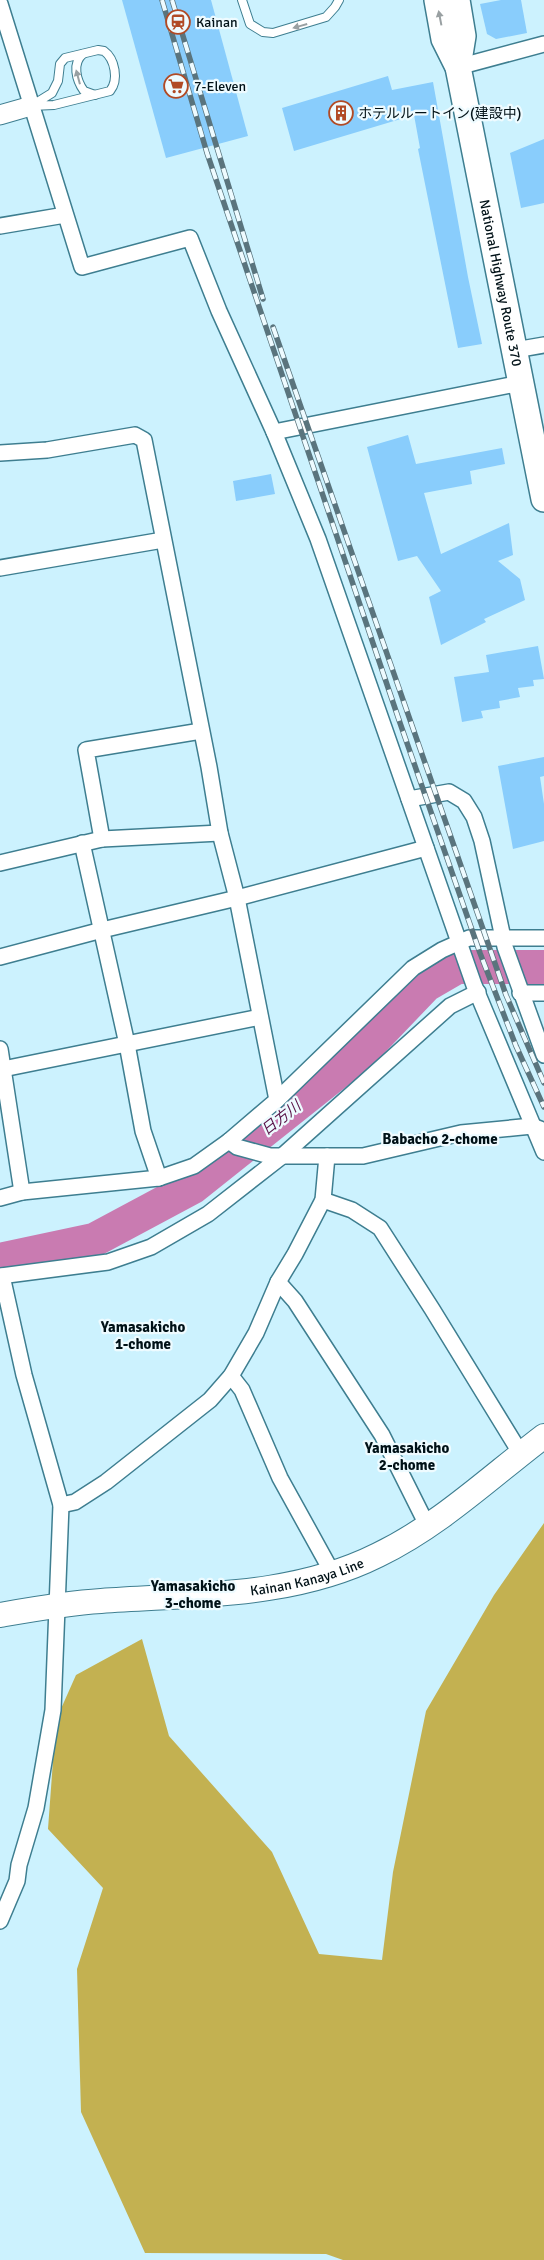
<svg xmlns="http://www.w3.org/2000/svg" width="544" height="2260" font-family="Signika,'Noto Sans JP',sans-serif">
<rect width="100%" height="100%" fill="#ccf2fe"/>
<path fill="#c3b151" d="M544 1523V2260H343L326 2254 145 2253 81 2112 77 1969 103 1888 48 1829 56 1720 76 1675 142 1639 169 1736 272 1852 319 1954 382 1960 393 1872 426 1711 494 1595Z"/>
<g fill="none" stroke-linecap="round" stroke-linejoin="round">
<path stroke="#c97bb1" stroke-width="34" d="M0 1260 94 1240 193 1187 359 1055 426 985 457 967H544"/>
</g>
<g fill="#89cdfc">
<path d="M122 0H211L248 136 166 158Z"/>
<path d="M501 0H521L527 33 496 39 487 34 480 4Z"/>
<path d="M388 76 392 90 433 82 468 277 482 344 458 348 418 149 420 148 414 115 294 151 282 108Z"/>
<path d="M544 139V203L521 208 510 153Z"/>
<path d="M408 435 416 464 502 448 505 464 470 471 472 484 424 493 441 554 509 523 513 555 498 561 520 579 525 600 484 619 486 622 441 645 429 597 441 591 417 556 398 561 367 447Z"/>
<path d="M271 474 275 494 236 501 233 481Z"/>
<path d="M538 646 544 679 533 680 534 686 518 688 520 697 499 701 500 708 481 711 483 718 462 722 454 677 489 672 486 655Z"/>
<path d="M544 757V776L540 777 544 804V841L513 849 498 766Z"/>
</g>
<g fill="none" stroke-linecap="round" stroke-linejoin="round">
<g stroke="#3e7e90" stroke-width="10">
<g id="service">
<path d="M242 0 250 24 263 32 273 33 326 17 335 7 339 0"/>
<path d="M98 50 104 51C115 59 119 80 110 91L54 105 31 106 52 93 58 81 60 64 65 58Z"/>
<path d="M83 54C72 63 76 80 84 91L95 95"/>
</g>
</g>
<g stroke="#3e7e90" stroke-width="18">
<g id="minor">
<path d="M0 4 82 267 190 238 219 311 274 432 318 539 474 985 544 1152"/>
<path d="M458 67 544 44"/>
<path d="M0 226 65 215"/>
<path d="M515 350 544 345"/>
<path d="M274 432 521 383"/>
<path d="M0 453 47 450 135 435 144 440 209 767 220 833 237 898 277 1100 229 1141 194 1166 159 1178 22 1192 0 1198"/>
<path d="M0 568 163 540"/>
<path d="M409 799 449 792 464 801 474 817 482 841 505 947 544 1055"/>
<path d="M102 839 86 750 201 731"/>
<path d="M82 843 127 1044 143 1131 159 1178"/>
<path d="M0 863 102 839 220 833"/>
<path d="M0 957 102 930 237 898 426 848"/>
<path d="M520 993H544"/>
<path d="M0 1049 22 1192"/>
<path d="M3 1069 260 1017"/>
<path d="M277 1100 413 968 442 950 469 938H544"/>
<path d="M229 1141 237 1147 270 1156H363L461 1133 532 1126 540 1129"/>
<path d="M323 1200 352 1210 380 1228 432 1309 521 1454"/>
<path d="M0 1276 108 1262 151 1247 208 1214 281 1157 450 1006 478 992"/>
<path d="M278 1282 295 1301 382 1435 428 1527"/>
<path d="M231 1376 242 1390 280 1478 333 1574"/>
<path d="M61 1505 75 1502 106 1482 210 1400 231 1376 256 1333 278 1282 295 1254 323 1200 327 1156"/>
<path d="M0 1921 17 1881 19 1865 36 1808 53 1710 61 1505 24 1375 2 1276"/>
</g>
</g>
<g stroke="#3e7e90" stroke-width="21">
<path id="tertiary" d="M0 115 31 106"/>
</g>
<g stroke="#3e7e90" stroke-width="26">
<g id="primary">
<path id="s1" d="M0 1615C34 1609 67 1603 101 1601 195 1594 292 1598 378 1555 440 1525 490 1477 544 1436"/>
</g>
</g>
<g stroke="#3e7e90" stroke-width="28">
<g id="trunk">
<path id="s2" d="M437 0 444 39 458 67 544 499"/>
<path d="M457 0 463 36 458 67"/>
</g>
</g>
<use href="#service" stroke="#fff" stroke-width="8"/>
<use href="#minor" stroke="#fff" stroke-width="15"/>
<use href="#tertiary" stroke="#fff" stroke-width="19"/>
<use href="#primary" stroke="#fff" stroke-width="24"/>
<use href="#trunk" stroke="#fff" stroke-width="25"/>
<g stroke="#5a747d" stroke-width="5.5">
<g id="rail">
<path d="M162 0 207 153 399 720 480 953 516 1046 544 1107"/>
<path d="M172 0 263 299"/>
<path d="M273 327 506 995 544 1083"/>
</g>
</g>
<use href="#rail" stroke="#eefbff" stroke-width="4" stroke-dasharray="11" stroke-linecap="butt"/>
</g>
<defs><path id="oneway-solid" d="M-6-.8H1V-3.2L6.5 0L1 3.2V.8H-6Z" transform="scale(1.25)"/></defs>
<g fill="#99a0a2">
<use href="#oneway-solid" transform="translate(440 18) rotate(-101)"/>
<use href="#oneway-solid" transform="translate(300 26) rotate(164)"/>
<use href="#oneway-solid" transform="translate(78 77) rotate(-105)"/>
</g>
<defs>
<g id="station-ring" transform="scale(1.25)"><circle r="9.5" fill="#eefbff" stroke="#b14a25" stroke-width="1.5"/><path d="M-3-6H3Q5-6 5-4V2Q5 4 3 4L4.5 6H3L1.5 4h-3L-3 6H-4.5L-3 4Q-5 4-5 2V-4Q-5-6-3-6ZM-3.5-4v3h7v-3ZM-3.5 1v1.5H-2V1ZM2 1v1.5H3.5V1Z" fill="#b14a25"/></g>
<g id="supermarket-ring" transform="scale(1.25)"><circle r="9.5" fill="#eefbff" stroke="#b14a25" stroke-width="1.5"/><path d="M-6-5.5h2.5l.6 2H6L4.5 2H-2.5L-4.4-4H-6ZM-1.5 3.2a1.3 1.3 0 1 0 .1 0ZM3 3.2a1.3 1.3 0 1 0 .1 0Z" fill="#b14a25"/></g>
<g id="building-ring" transform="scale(1.25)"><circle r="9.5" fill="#eefbff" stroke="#b14a25" stroke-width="1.5"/><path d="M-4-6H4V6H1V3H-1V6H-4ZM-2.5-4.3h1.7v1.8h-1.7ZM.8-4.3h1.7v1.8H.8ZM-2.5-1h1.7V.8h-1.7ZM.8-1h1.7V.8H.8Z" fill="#b14a25"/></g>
</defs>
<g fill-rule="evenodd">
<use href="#station-ring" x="178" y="22"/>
<use href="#supermarket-ring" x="176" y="86"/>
<use href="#building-ring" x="341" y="113"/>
</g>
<g text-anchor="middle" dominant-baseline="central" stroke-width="4.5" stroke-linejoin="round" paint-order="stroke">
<g font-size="14" fill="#001117" stroke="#eefbff" text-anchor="start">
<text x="196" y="22">Kainan</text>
<text x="194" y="86">7-Eleven</text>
<text x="358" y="113">ホテルルートイン(建設中)</text>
</g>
<g font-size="14" fill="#001117" stroke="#eefbff">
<text stroke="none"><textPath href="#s2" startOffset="291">National Highway Route 370</textPath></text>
<text stroke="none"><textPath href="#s1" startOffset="310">Kainan Kanaya Line</textPath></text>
</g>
<g font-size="15" font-style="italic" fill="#571046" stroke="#eefbff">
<text transform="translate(281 1118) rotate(-38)">日方川</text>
</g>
<g font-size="15" font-weight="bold" fill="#001117" stroke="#eefbff">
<text x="440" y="1139">Babacho 2-chome</text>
<text x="143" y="1327">Yamasakicho<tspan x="143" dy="17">1-chome</tspan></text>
<text x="407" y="1448">Yamasakicho<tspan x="407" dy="17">2-chome</tspan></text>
<text x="193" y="1586">Yamasakicho<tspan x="193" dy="17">3-chome</tspan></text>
</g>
</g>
</svg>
